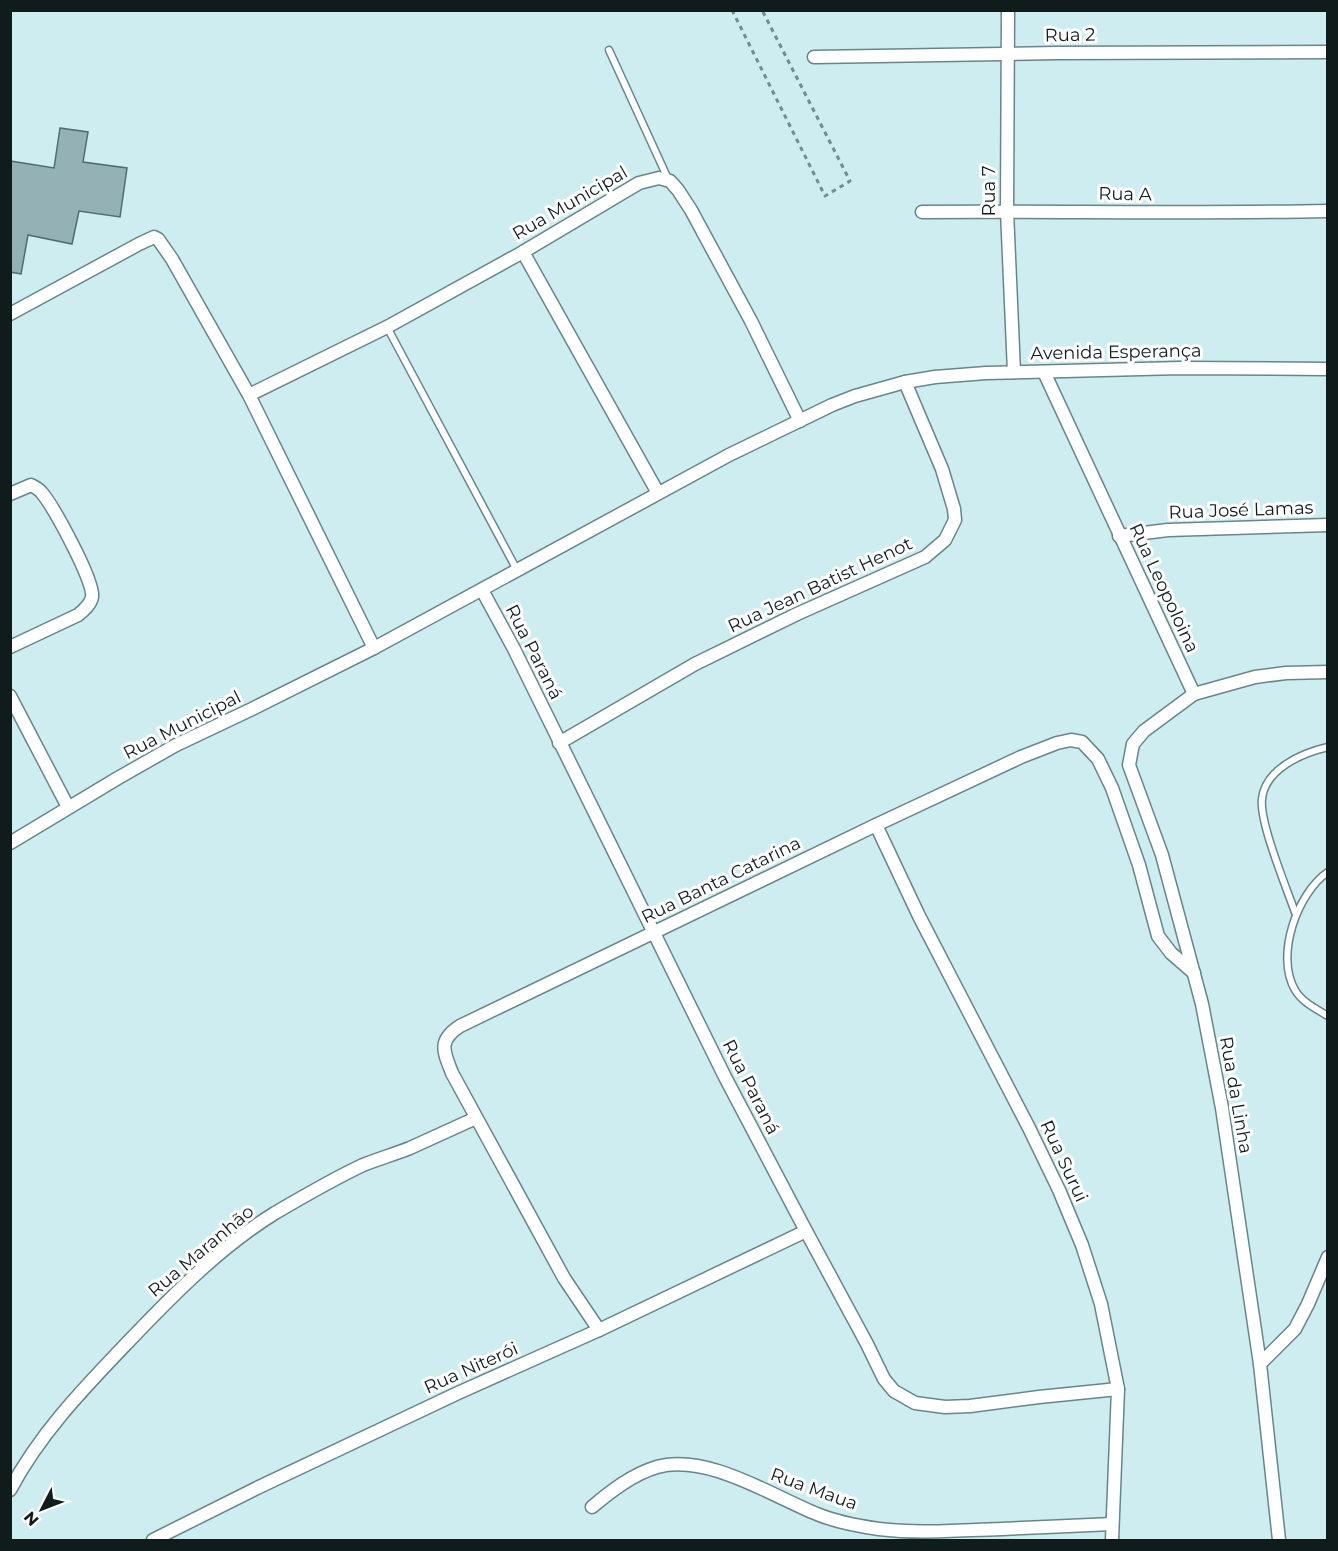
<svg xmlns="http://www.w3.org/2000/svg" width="1338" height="1551" font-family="Montserrat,sans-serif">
<rect width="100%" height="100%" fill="#ceedf0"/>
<path fill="#94b2b5" stroke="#506c6f" stroke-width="1.5" d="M60 128 88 132 83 162 127 168 120 217 79 211 72 244 28 235 21 274 10 272V161L54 168Z"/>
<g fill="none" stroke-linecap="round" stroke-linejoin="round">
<g stroke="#698588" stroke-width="9">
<g id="lane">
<path d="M609 50 669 181"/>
<path d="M387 327 517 570"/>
<path d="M1328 872C1297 893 1275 956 1295 990 1302 1002 1316 1009 1328 1016"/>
<path d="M1296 915C1287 889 1259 822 1262 799 1265 769 1302 753 1328 747"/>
</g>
</g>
<g stroke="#698588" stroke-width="15">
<g id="street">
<path d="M1008 10 1007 211 1014 372"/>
<path d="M814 57 1056 53 1328 52"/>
<path d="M922 212C1057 211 1192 214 1328 211"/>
<path d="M523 252 658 493"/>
<path d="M10 314 139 244 154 237 158 239 172 259 249 395 374 648"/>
<path d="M1044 372 1194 694"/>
<path d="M249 395 387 327 523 252 639 183 659 178 670 181 678 190 691 210 751 321 800 421"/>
<path d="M10 494 31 485C35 487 39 489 42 493 53 506 95 582 92 597 91 604 84 610 78 615L10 647"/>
<path d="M1119 536 1168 530 1328 525"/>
<path d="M482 590 514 649 725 1077 806 1231 867 1344 884 1379 894 1391 915 1403 945 1407 970 1406 1039 1397 1118 1389"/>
<path d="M10 696 68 807"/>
<path d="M559 743 695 664 797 614 925 557 945 540 955 520 954 509 942 469 905 382"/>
<path d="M876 825 919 916 1029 1128 1059 1190 1082 1245 1101 1304 1118 1389 1112 1540"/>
<path d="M10 843 118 778 176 745 252 709 374 648 729 455 832 405 855 396 905 382 935 377 986 373 1180 368 1328 369"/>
<path d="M599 1330 564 1278 452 1073C444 1052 437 1041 460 1026L876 825 1021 757 1057 743 1071 740 1082 742 1098 759 1112 788 1139 865 1158 936 1171 953 1194 973"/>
<path d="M1260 1364 1295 1329 1308 1304 1328 1257"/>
<path d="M10 1490C40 1433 85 1387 129 1341 173 1295 220 1247 275 1213 304 1196 333 1179 363 1165 378 1159 395 1154 410 1148 432 1138 454 1128 476 1118"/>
<path d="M592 1507C611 1491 633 1474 657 1467 707 1453 772 1496 817 1514 836 1522 858 1526 879 1529 920 1534 961 1530 1002 1529 1039 1527 1075 1526 1112 1524"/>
<path d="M153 1540 257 1488 458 1393 599 1330 806 1231"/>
<path d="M1279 1540 1260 1364 1222 1108 1202 1004 1162 855 1129 765 1133 744 1144 731 1194 694 1255 677 1286 673 1328 672"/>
</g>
</g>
<path stroke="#768b8d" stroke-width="3" stroke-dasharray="4.5 4.5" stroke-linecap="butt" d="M732 10 825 196 850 181 762 10"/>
<use href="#lane" stroke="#fff" stroke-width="6"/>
<use href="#street" stroke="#fff" stroke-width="12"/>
</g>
<g text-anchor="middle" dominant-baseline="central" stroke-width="6" stroke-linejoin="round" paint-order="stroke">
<g font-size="18" fill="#101b1c" stroke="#fff">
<text transform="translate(1070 35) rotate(-1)">Rua 2</text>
<text transform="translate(989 191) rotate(-90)">Rua 7</text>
<text transform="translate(1125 194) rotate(1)">Rua A</text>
<text transform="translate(570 203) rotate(-30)">Rua Municipal</text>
<text transform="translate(1116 352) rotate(-1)">Avenida Esperança</text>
<text transform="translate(1241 510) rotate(-2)">Rua José Lamas</text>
<text transform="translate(820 585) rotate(-25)">Rua Jean Batist Henot</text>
<text transform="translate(1164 588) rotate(65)">Rua Leopoloina</text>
<text transform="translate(534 652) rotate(63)">Rua Paraná</text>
<text transform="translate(182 725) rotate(-27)">Rua Municipal</text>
<text transform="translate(721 880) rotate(-26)">Rua Banta Catarina</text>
<text transform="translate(751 1087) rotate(63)">Rua Paraná</text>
<text transform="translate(1236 1095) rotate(80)">Rua da Linha</text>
<text transform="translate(1064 1161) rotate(65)">Rua Surui</text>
<text transform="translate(201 1251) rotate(-40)">Rua Maranhão</text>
<text transform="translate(471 1368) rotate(-24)">Rua Niterói</text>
<text transform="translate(814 1489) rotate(20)">Rua Maua</text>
</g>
</g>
<rect width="1338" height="1551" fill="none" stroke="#101b1c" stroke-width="24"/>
<g transform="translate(42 1509) rotate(228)" stroke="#ffffff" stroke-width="4.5" paint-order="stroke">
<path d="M0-4.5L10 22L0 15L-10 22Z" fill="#101b1c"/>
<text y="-9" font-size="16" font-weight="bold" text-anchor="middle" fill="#101b1c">N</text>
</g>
</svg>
